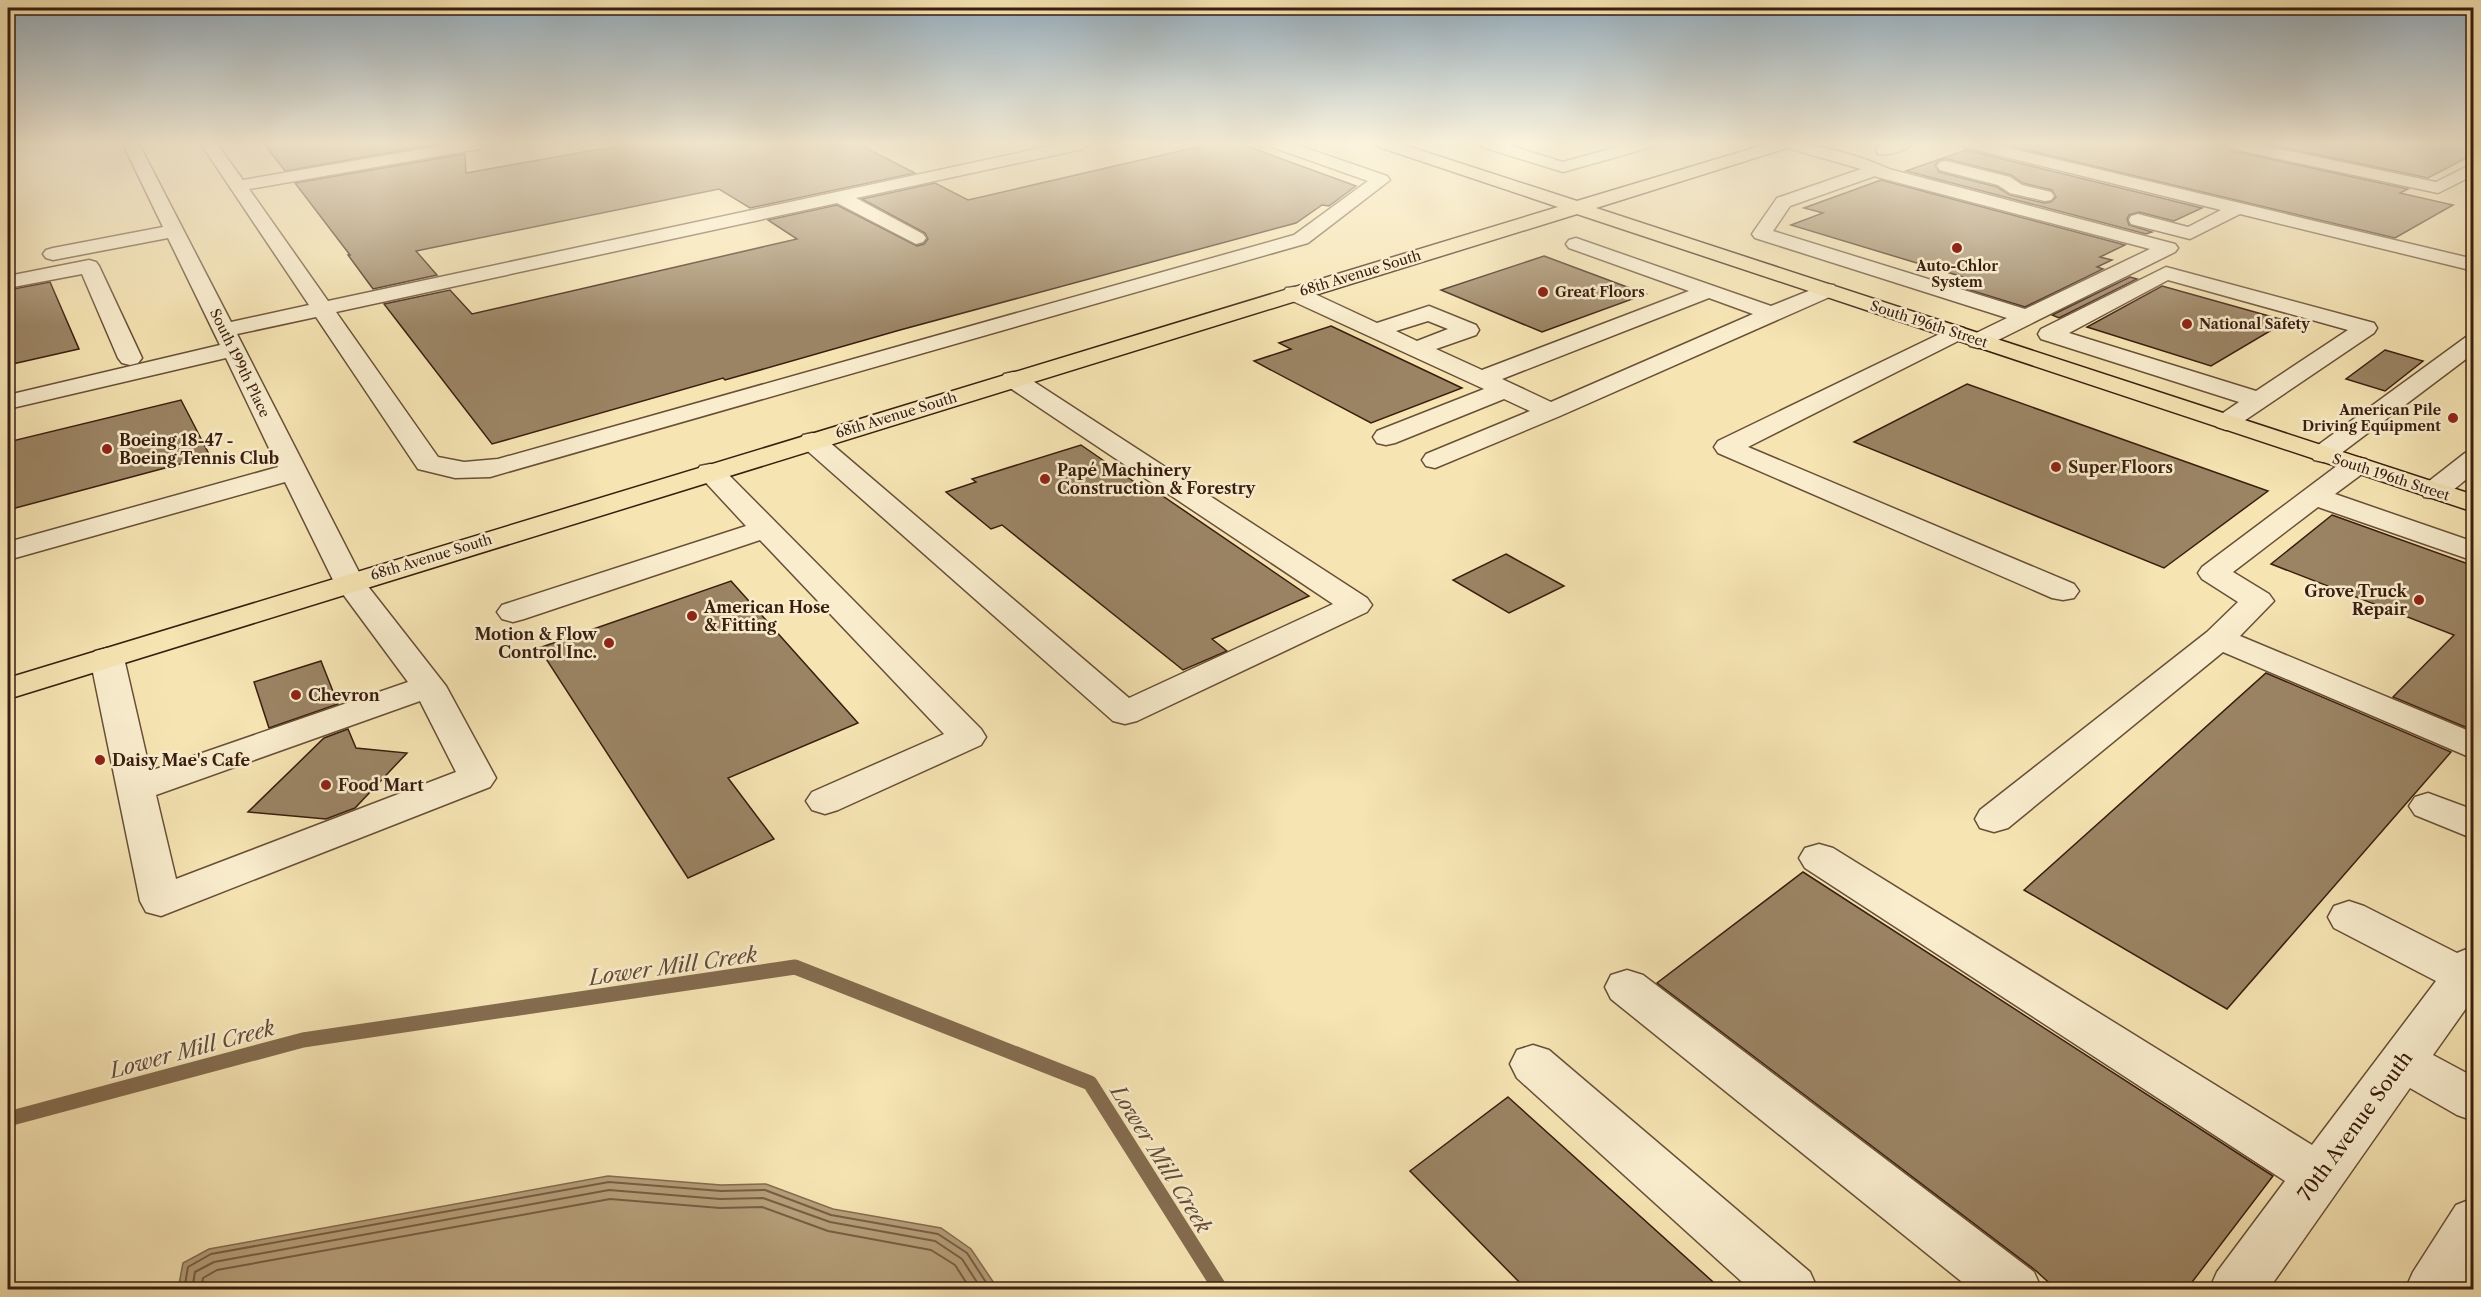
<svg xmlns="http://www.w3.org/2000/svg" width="2481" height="1297" font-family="'Libre Caslon Text',serif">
<rect width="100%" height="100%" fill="#f6e4b3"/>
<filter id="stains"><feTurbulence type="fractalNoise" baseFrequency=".00333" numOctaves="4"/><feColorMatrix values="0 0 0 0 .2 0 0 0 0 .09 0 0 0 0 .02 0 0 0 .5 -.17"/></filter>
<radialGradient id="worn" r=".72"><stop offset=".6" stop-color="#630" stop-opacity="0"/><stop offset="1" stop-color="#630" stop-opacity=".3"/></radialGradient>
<path fill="#b6a07b" stroke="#846c4f" stroke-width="1.5" d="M608 1176 721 1185 766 1184 833 1209 941 1228 971 1249 998 1289H178L183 1263 209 1249Z"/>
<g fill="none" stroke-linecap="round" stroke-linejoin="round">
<g stroke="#785e44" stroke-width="2">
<path d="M184 1290 188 1267 211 1254 609 1182 721 1191 765 1190 831 1215 938 1234 967 1253 991 1290"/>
<path d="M192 1290 195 1272 214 1262 609 1190 720 1199 763 1198 830 1222 935 1241 962 1259 982 1290"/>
<path d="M201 1290 203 1278 217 1270 610 1199 720 1208 762 1207 828 1231 931 1250 955 1265 971 1290"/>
</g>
<path stroke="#846c4f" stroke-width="15" d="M8 1119 303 1040 795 967 1090 1083 1221 1290"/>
</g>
<g fill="#9b8464" stroke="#391d0e" stroke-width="1.5" fill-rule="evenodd">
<path d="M264 144H438L285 171Z"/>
<path d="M628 144H858L915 173 750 208 719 189 416 251 437 275 373 289 348 255H350L295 183 465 154 466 173Z"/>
<path d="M1210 144H1241L1356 186 1329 206 1322 205 1296 223 900 330 725 380 723 378 492 444 384 304 450 290 472 314 797 239 768 220 837 205 917 246 924 244 928 239 925 233 862 199 935 183 968 200Z"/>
<path d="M2002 144H2223L2233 151 2408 189 2400 193 2453 205 2395 238Z"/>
<path d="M2267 144H2474V154L2428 178Z"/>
<path d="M1966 150 2202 208 2174 221 2139 212 2129 215 2127 219 2129 225 2152 232 2146 234 1906 171ZM1947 159 2011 175 2023 183 2052 190 2056 197 2051 202 2044 203 2010 195 1997 187 1939 172 1935 165 1940 160Z"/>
<path d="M1881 180 2125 245 2100 257 2112 260 2097 267 2103 269 2025 307 1960 287 1973 280 1791 225 1823 213 1804 208Z"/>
<path d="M1544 256 1646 294 1542 332 1441 290Z"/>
<path d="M2130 277 2137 279 2059 318 2052 315Z"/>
<path d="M50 282 79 349 8 365V290Z"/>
<path d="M2162 286 2287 321 2211 366 2087 327Z"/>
<path d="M1331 326 1462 388 1371 423 1254 361 1291 349 1279 343Z"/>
<path d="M2385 350 2423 361 2385 391 2346 379Z"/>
<path d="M1967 384 2268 491 2164 568 1854 442Z"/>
<path d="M181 400 210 456 8 510V442Z"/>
<path d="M1081 445 1149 492 1154 490 1309 596 1212 639 1227 651 1183 670 1002 525 991 529 946 492 976 482 972 479Z"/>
<path d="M2332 515 2474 566V725L2470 729 2393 697 2454 635 2271 564Z"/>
<path d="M1506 554 1564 586 1509 613 1453 580Z"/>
<path d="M731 581 858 723 728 778 774 839 688 878 539 648Z"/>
<path d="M321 661 338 704 269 728 254 682Z"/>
<path d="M2266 673 2451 752 2227 1009 2024 890Z"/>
<path d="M348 729 356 748 407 753 355 808 326 819 248 812 324 738Z"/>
<path d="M1803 872 2273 1176 2186 1290H2057L2035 1270 1657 983Z"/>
<path d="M1508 1097 1722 1290H1527L1410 1171Z"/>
</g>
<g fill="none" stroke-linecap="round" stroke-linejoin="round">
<g stroke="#684f37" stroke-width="3">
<g id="minor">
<path d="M123 144H139L231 322 309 305 201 144H217L243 180 451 144H487L479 149 249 189 328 301 1060 144H1091L1083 149 856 198 923 234 926 238 923 242 916 244 837 203 336 312 438 457 464 462 498 459 1294 235 1368 181 1272 147 1270 144H1294L1387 176 1390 180 1308 243 490 477 455 478 418 469 316 317 237 334 363 580 446 686 496 778 490 787 161 916 146 912 140 901 90 658 95 651 107 648 119 651 124 658 150 771 408 682 334 582 285 482 8 560V542L278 467 226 358 8 409V395L220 345 168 238 53 260 46 258 43 254 46 250 53 248 163 227ZM420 701 456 772 176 879 156 795Z"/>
<path d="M1480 144H1505L1563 162 1628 144H1654L1652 147 1563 172 1482 147Z"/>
<path d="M1782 144C1819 144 1856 154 1889 169L2175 244 2178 248 2175 252 1986 346 1978 348 1970 346 1967 341 1970 336 2007 318 1755 238 1752 234 1777 198 1861 169 1784 147ZM1875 176 1877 177 2150 249 2025 309 1773 231 1790 206Z"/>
<path d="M1886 144H1911C1905 151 1888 156 1878 154L1876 150 1878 146Z"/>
<path d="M1963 144H1992L2474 259V271L2240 214 2190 239 2131 224 2129 220 2131 216 2138 214 2188 227 2221 210 1965 147Z"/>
<path d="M2225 144H2256L2436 182 2474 163V175L2438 193 2233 149Z"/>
<path d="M1946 161 2010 177 2022 185 2051 192 2054 196 2051 200 2045 201 2010 193 1998 185 1940 170 1937 166 1940 162Z"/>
<path d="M1576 238 1771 306 1826 284 1834 285 1837 290 1834 295 1560 416 1435 468 1426 466 1422 460 1426 454 1530 411 1504 399 1395 443 1386 445 1377 443 1373 437 1377 431 1484 389 1286 298 1283 293 1286 288 1294 287 1302 288 1377 323 1429 306 1476 325 1479 330 1476 335 1436 349 1482 370 1689 291 1569 248 1566 244 1569 240ZM1709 298 1753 314 1551 402 1502 379ZM1428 321 1448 329 1417 341 1396 331Z"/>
<path d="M89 260 96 262 99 266 142 358 138 363 130 365 122 363 118 358 82 274 8 288V276Z"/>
<path d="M2166 267 2374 323 2377 328 2374 333 2235 427 2226 430 2217 427 2213 422 2217 417 2239 402 2041 339 2038 334 2041 329ZM2168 280 2348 330 2256 391 2069 333Z"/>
<path d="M1956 326 1964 328 1967 333 1964 338 1748 447 2074 584 2079 591 2074 598 2063 600 2052 598 1718 453 1714 447 1718 441Z"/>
<path d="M2474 335V353L2332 460 2323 462 2314 460 2310 454 2314 448 2466 337Z"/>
<path d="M1013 372 1022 374 1367 598 1372 605 1367 612 1137 721 1125 724 1113 721 803 447 799 441 803 435 812 433 821 435 1129 698 1333 604 1004 384 1001 379 1004 374Z"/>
<path d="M2474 451V473C2458 485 2445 502 2424 497L2420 491 2424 485 2465 453Z"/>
<path d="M2356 457 2366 459 2369 465 2366 471 2335 494 2474 542V561L2318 507 2233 572 2269 594 2274 601 2240 636 2474 733V759L2223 652 2008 828 1994 832 1980 828 1975 819 1980 810 2207 632 2238 602 2202 579 2198 573 2202 567 2346 459Z"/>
<path d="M710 464 720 466 981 729 986 737 981 745 838 810 825 814 812 810 806 801 812 792 944 734 760 540 524 619 513 622 502 619 497 612 502 605 746 526 696 472 700 466Z"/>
<path d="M2428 793 2474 810V839L2415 815 2409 806 2415 797Z"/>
<path d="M1819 844 1833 848 2312 1145 2436 981 2334 928 2328 917 2334 906 2349 901 2364 906 2457 953 2474 946V997L2433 1055 2474 1077V1121L2457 1115 2410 1088 2268 1290H2209L2217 1272 2285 1181 1805 868 1799 858 1805 848Z"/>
<path d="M1627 970 1643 975 2034 1272 2042 1290H1972L1611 999 1605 987 1611 975Z"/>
<path d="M1533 1045 1549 1050 1810 1272 1818 1290H1751L1517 1078 1510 1064 1517 1050Z"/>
<path d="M2474 1198V1271L2462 1290H2405L2413 1272 2456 1205Z"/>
</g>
</g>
<g stroke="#391d0e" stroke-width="3">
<path id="major" d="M1377 144H1401L1577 201 1767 144H1792L1790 147 1596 208 2474 495V512L1577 214 8 699V678L1558 207 1379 147Z"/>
</g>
<use href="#minor" fill="#f9edce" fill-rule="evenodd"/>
<use href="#major" fill="#f6e4b3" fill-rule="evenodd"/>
</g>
<linearGradient id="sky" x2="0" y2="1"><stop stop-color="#94acbc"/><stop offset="0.44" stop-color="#fbf3dd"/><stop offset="1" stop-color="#fbf3dd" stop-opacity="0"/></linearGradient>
<rect width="2481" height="326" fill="url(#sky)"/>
<g fill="#8f2418" stroke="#f9edce" stroke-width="2">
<circle cx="1957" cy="248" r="6"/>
<circle cx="1543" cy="292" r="6"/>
<circle cx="2187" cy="324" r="6"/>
<circle cx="2453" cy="418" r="6"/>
<circle cx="107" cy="449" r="6"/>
<circle cx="2056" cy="467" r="6"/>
<circle cx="1045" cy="479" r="6"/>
<circle cx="2419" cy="600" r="6"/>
<circle cx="692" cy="616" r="6"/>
<circle cx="609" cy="643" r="6"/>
<circle cx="296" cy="695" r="6"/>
<circle cx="100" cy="760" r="6"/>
<circle cx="326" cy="785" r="6"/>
</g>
<g text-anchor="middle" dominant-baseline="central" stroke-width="5" stroke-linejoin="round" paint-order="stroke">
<g font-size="14" font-weight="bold" fill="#391d0e" stroke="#f9edce" text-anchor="start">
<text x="1957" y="266" text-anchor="middle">Auto-Chlor<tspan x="1957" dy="16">System</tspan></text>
<text x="1555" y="292">Great Floors</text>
<text x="2199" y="324">National Safety</text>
<text x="2441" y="410" text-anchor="end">American Pile<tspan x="2441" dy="16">Driving Equipment</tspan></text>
</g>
<g font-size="14" fill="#391d0e" stroke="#f9edce">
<text transform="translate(1360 273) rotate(-17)">68th Avenue South</text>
<text transform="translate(1929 324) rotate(18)">South 196th Street</text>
<text transform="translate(240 363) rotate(64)">South 199th Place</text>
<text transform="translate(896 415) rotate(-17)">68th Avenue South</text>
<text transform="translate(2391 477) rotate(18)">South 196th Street</text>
<text transform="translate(431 557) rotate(-17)">68th Avenue South</text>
</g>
<g font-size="16" font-weight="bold" fill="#391d0e" stroke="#f9edce" text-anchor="start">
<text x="119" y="440">Boeing 18-47 -<tspan x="119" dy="18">Boeing Tennis Club</tspan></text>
<text x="2068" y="467">Super Floors</text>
<text x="1057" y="470">Papé Machinery<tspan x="1057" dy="18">Construction &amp; Forestry</tspan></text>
<text x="2407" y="591" text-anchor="end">Grove Truck<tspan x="2407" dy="18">Repair</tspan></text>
<text x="704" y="607">American Hose<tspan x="704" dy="18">&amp; Fitting</tspan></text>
<text x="597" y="634" text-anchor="end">Motion &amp; Flow<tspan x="597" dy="18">Control Inc.</tspan></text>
<text x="308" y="695">Chevron</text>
<text x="112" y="760">Daisy Mae's Cafe</text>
<text x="338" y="785">Food Mart</text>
</g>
<g font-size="20" fill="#391d0e" stroke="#f9edce">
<text transform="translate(2355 1126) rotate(-54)">70th Avenue South</text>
</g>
<g font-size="21" font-style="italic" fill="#654b34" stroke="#f9edce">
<text transform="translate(673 966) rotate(-8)">Lower Mill Creek</text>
<text transform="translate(192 1049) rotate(-15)">Lower Mill Creek</text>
<text transform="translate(1161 1159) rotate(58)">Lower Mill Creek</text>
</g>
</g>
<rect width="2481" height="1297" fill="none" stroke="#f6e4b3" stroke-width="30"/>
<rect x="9" y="9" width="2463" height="1279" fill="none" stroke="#391d0e" stroke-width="3"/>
<rect x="15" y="15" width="2451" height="1267" fill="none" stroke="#391d0e" stroke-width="1.5"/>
<rect width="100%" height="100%" filter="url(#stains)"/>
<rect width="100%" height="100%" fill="url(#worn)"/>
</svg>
